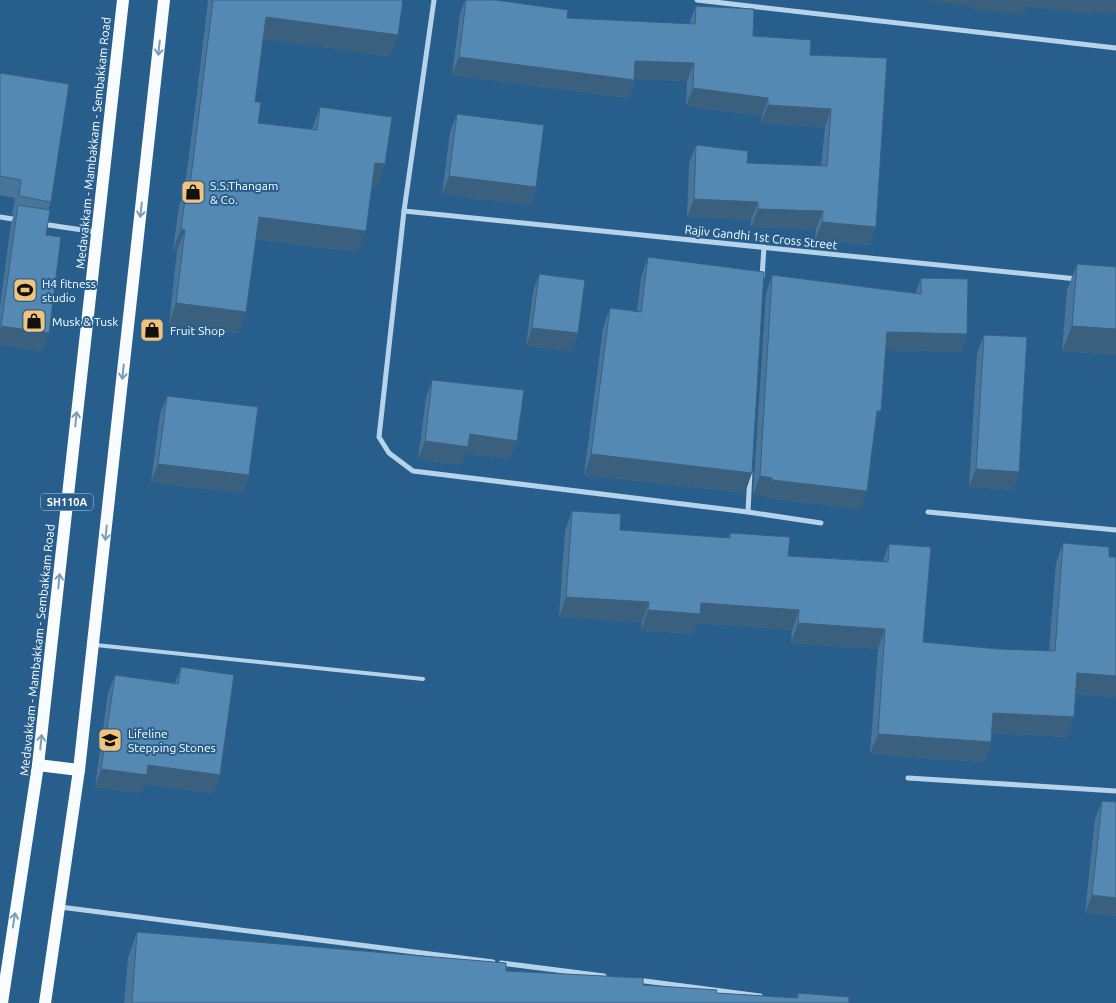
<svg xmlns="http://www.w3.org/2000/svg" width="1116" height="1003" font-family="Ubuntu,sans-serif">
<rect width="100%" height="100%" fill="#275e8c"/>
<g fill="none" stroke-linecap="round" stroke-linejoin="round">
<path stroke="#b6d3ea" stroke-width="4" d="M96 645 423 679"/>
<g stroke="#b6d3ea" stroke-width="5">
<path d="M434 0 404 211 379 437 389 453 413 471 748 512 821 523"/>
<path d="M697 0 1116 48"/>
<path d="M404 211 1077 279"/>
<path d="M0 217 19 220"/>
<path d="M42 224 96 232"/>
<path d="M762 277 764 247"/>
<path d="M748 512 750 472"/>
<path d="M928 512 1116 530"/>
<path d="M908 778 1116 791"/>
<path d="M60 907 493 962"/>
<path d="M501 963 604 976"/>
<path d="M637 980 760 996"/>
</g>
<g stroke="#f9fcfe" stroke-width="12">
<path d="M38 765 79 770"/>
<path d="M2 1003 38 765 123 0"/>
<path d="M45 1003 79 770 164 0"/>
</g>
</g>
<g fill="#48769b">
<path d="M208 0H403L390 56 263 39 255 102 258 123 312 129 320 107 378 186 372 185 358 252 256 239 238 333 169 324 177 251 173 250 179 206 184 192 197 93Z"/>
<path d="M465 0H495L567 18 689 24 696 6 753 36 810 55 887 58 870 245 815 240 816 229 751 227V220L687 217 689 163 696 145 747 163 821 166 825 127 761 123 762 116 686 106 687 81 635 79 628 98 452 75 460 14Z"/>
<path d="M0 73 51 202 48 210 46 235 42 351 0 345V307L11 223 14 215H12L15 198 0 195Z"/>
<path d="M457 114 536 187 530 205 442 194 450 132Z"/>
<path d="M648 257 745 493 584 475 603 328 610 308 637 311 641 278Z"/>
<path d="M1077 264 1116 267V355L1062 351 1067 290Z"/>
<path d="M539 274 578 333 571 351 526 346 533 292Z"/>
<path d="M772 275 915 294 921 278 967 334 960 352 885 350 876 425 861 509 765 498 766 496 753 494 766 293Z"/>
<path d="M984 335 1013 490 969 487 977 353Z"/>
<path d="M432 380 510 459 466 453 461 465 418 459 426 398Z"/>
<path d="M167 396 249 475 242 493 151 482 160 414Z"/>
<path d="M572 511 620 530 728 538 730 533 788 556 883 561 889 544 923 642 998 649 1049 651 1056 563 1063 543 1109 557 1116 697 1076 694 1067 737 992 733 991 742 984 762 870 754 878 649 791 643 792 630 697 623 693 634 641 630 642 622 559 617 565 531Z"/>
<path d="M181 667 214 793 144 784 140 793 95 787 108 693 115 675 175 683Z"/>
<path d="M1102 801 1116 802V916L1085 913 1095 819Z"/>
<path d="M137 932 716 993 796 998 798 993 849 1003H124L128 958Z"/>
</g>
<g fill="#3b607e">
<path d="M922 0H974L972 7Z"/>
<path d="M975 0H1116V13L1092 12V14L1026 7 1023 15 972 9Z"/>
<path d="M266 17 398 35 390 56 259 39Z"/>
<path d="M459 57 634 80 628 98 452 75Z"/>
<path d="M635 61 694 63 687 81 629 79Z"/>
<path d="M693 88 768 98 762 116 686 106Z"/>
<path d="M768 105 831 109 825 127 761 123Z"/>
<path d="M375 163 385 164 378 186 367 184Z"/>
<path d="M449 176 536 187 530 205 442 194Z"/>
<path d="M694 199 758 202 751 220 687 217Z"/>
<path d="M758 209 823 211 816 229 751 227Z"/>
<path d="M259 217 366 231 358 252 251 238Z"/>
<path d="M822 222 876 227 870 245 815 240Z"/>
<path d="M181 229 185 230 177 251 173 250Z"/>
<path d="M176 303 246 312 238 333 169 324Z"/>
<path d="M1 326 49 333 42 351 0 345V330Z"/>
<path d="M1072 326 1116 329V355L1062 351Z"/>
<path d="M532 328 578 333 571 351 526 346Z"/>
<path d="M887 332 967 334 960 352 880 350Z"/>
<path d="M877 411H881L874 429Z"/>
<path d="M470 434 517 441 510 459 466 453 461 465 418 459 425 441Z"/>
<path d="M591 454 752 473 745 493 584 475Z"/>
<path d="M158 464 249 475 242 493 151 482Z"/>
<path d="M976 469 1019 472 1013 490 969 487Z"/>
<path d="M760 476 772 478 766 496 753 494Z"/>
<path d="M772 480 867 491 861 509 765 498Z"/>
<path d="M566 597 649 602 642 622 559 617Z"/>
<path d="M701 603 799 610 792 630 697 623 693 634 641 630 648 610Z"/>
<path d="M798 623 885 629 878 649 791 643Z"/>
<path d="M1077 673 1116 676V697L1069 693Z"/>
<path d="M993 713 1074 717 1067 737 986 733Z"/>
<path d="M878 734 991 742 984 762 870 754Z"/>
<path d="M148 765 220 775 214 793 144 784 140 793 95 787 101 769Z"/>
<path d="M1092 895 1116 898V916L1085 913Z"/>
</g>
<g fill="#5489b4" stroke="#3b607e">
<path d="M213 0H403L398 35 266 17 255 102H261L258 123 317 130 320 107 392 117 385 164 375 163 366 231 259 217 246 312 176 303 185 230 181 229 187 184 190 185Z"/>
<path d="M466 0H495L568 10 567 18 695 24 696 6 754 9 753 36 811 40 810 55 887 58 876 227 822 222 823 211 758 209V202L694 199 696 145 748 151 747 163 827 166 831 109 768 105V98L693 88 694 63 635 61 634 80 459 57Z"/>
<path d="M0 73 69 84 51 202 19 196 21 180 0 176Z"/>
<path d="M457 114 544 125 536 187 449 176Z"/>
<path d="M18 205 50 210 46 235 61 237 49 333 1 326Z"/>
<path d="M648 257 764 272 752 473 591 454 610 308 641 312Z"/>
<path d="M1077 264 1116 267V329L1072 326Z"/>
<path d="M539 274 585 280 578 333 532 328Z"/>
<path d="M772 275 921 294V278L968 279 967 334 887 332 881 411H877L867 491 772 480V478L760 476Z"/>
<path d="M984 335 1027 337 1019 472 976 469Z"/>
<path d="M432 380 524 390 517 441 470 434 468 447 425 441Z"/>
<path d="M167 396 258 407 249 475 158 464Z"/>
<path d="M572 511 621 514 620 530 730 538V533L790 537 788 556 888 562 889 544 931 547 923 642 998 649 1055 651 1063 543 1109 547V557H1116V676L1077 673 1074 717 993 713 991 742 878 734 885 629 798 623 799 610 701 603 700 614 648 610 649 602 566 597Z"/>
<path d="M181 667 234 675 220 775 148 765 147 775 101 769 115 675 178 684Z"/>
<path d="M1102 801 1116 802V898L1092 895Z"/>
<path d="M137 932 506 963V971L643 978V985L717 990 716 993 798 998V993L849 997V1003H132Z"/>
</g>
<defs><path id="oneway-shaft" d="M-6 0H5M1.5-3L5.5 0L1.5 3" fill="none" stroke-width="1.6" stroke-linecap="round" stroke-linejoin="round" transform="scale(1.25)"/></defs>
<g stroke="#7b9dba">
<use href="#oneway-shaft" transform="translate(159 48) rotate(96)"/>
<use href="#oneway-shaft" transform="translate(141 210) rotate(96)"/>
<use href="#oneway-shaft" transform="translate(123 372) rotate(96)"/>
<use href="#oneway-shaft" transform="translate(76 419) rotate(-84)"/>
<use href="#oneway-shaft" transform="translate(106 533) rotate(96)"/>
<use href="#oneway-shaft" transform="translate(59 581) rotate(-84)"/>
<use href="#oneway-shaft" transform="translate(41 742) rotate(-84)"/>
<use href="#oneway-shaft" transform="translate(14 920) rotate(-81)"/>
</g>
<defs>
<g id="shop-square" transform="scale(1.25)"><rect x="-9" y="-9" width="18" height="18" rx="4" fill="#f2c37c" stroke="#275e8c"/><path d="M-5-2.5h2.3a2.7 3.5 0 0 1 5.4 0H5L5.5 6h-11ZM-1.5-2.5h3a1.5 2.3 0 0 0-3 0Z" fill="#111"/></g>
<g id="stadium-square" transform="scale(1.25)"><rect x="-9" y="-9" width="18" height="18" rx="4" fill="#f2c37c" stroke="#275e8c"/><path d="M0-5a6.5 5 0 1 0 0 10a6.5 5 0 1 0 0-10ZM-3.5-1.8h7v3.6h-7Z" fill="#111"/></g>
<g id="school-square" transform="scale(1.25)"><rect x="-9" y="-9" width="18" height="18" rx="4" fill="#f2c37c" stroke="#275e8c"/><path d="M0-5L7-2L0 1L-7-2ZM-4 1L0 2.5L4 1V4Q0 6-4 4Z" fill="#111"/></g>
</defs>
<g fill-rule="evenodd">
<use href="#shop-square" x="193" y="192"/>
<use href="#stadium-square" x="25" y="290"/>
<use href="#shop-square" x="34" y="321"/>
<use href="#shop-square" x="152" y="330"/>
<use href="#school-square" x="110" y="740"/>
</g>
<g text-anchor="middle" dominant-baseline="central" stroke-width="4" stroke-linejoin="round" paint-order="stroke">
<rect fill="#275e8c" stroke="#becfdc" stroke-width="1" x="41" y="493.5" width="52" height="17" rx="4"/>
<g font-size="11" font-weight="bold" fill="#fff">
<text x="67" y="502">SH110A</text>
</g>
<g font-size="12" fill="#fff" stroke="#275e8c">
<text transform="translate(93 143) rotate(-84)">Medavakkam - Mambakkam - Sembakkam Road</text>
<text transform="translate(761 237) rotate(6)">Rajiv Gandhi 1st Cross Street</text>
<text transform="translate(37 650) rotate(-84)">Medavakkam - Mambakkam - Sembakkam Road</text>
</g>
<g font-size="12" fill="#fff" stroke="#275e8c" text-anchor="start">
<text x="210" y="185">S.S.Thangam<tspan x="210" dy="14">&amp; Co.</tspan></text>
<text x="42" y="283">H4 fitness<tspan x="42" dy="14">studio</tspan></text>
<text x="52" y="321">Musk &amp; Tusk</text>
<text x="170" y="330">Fruit Shop</text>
<text x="128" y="733">Lifeline<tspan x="128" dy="14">Stepping Stones</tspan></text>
</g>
</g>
</svg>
